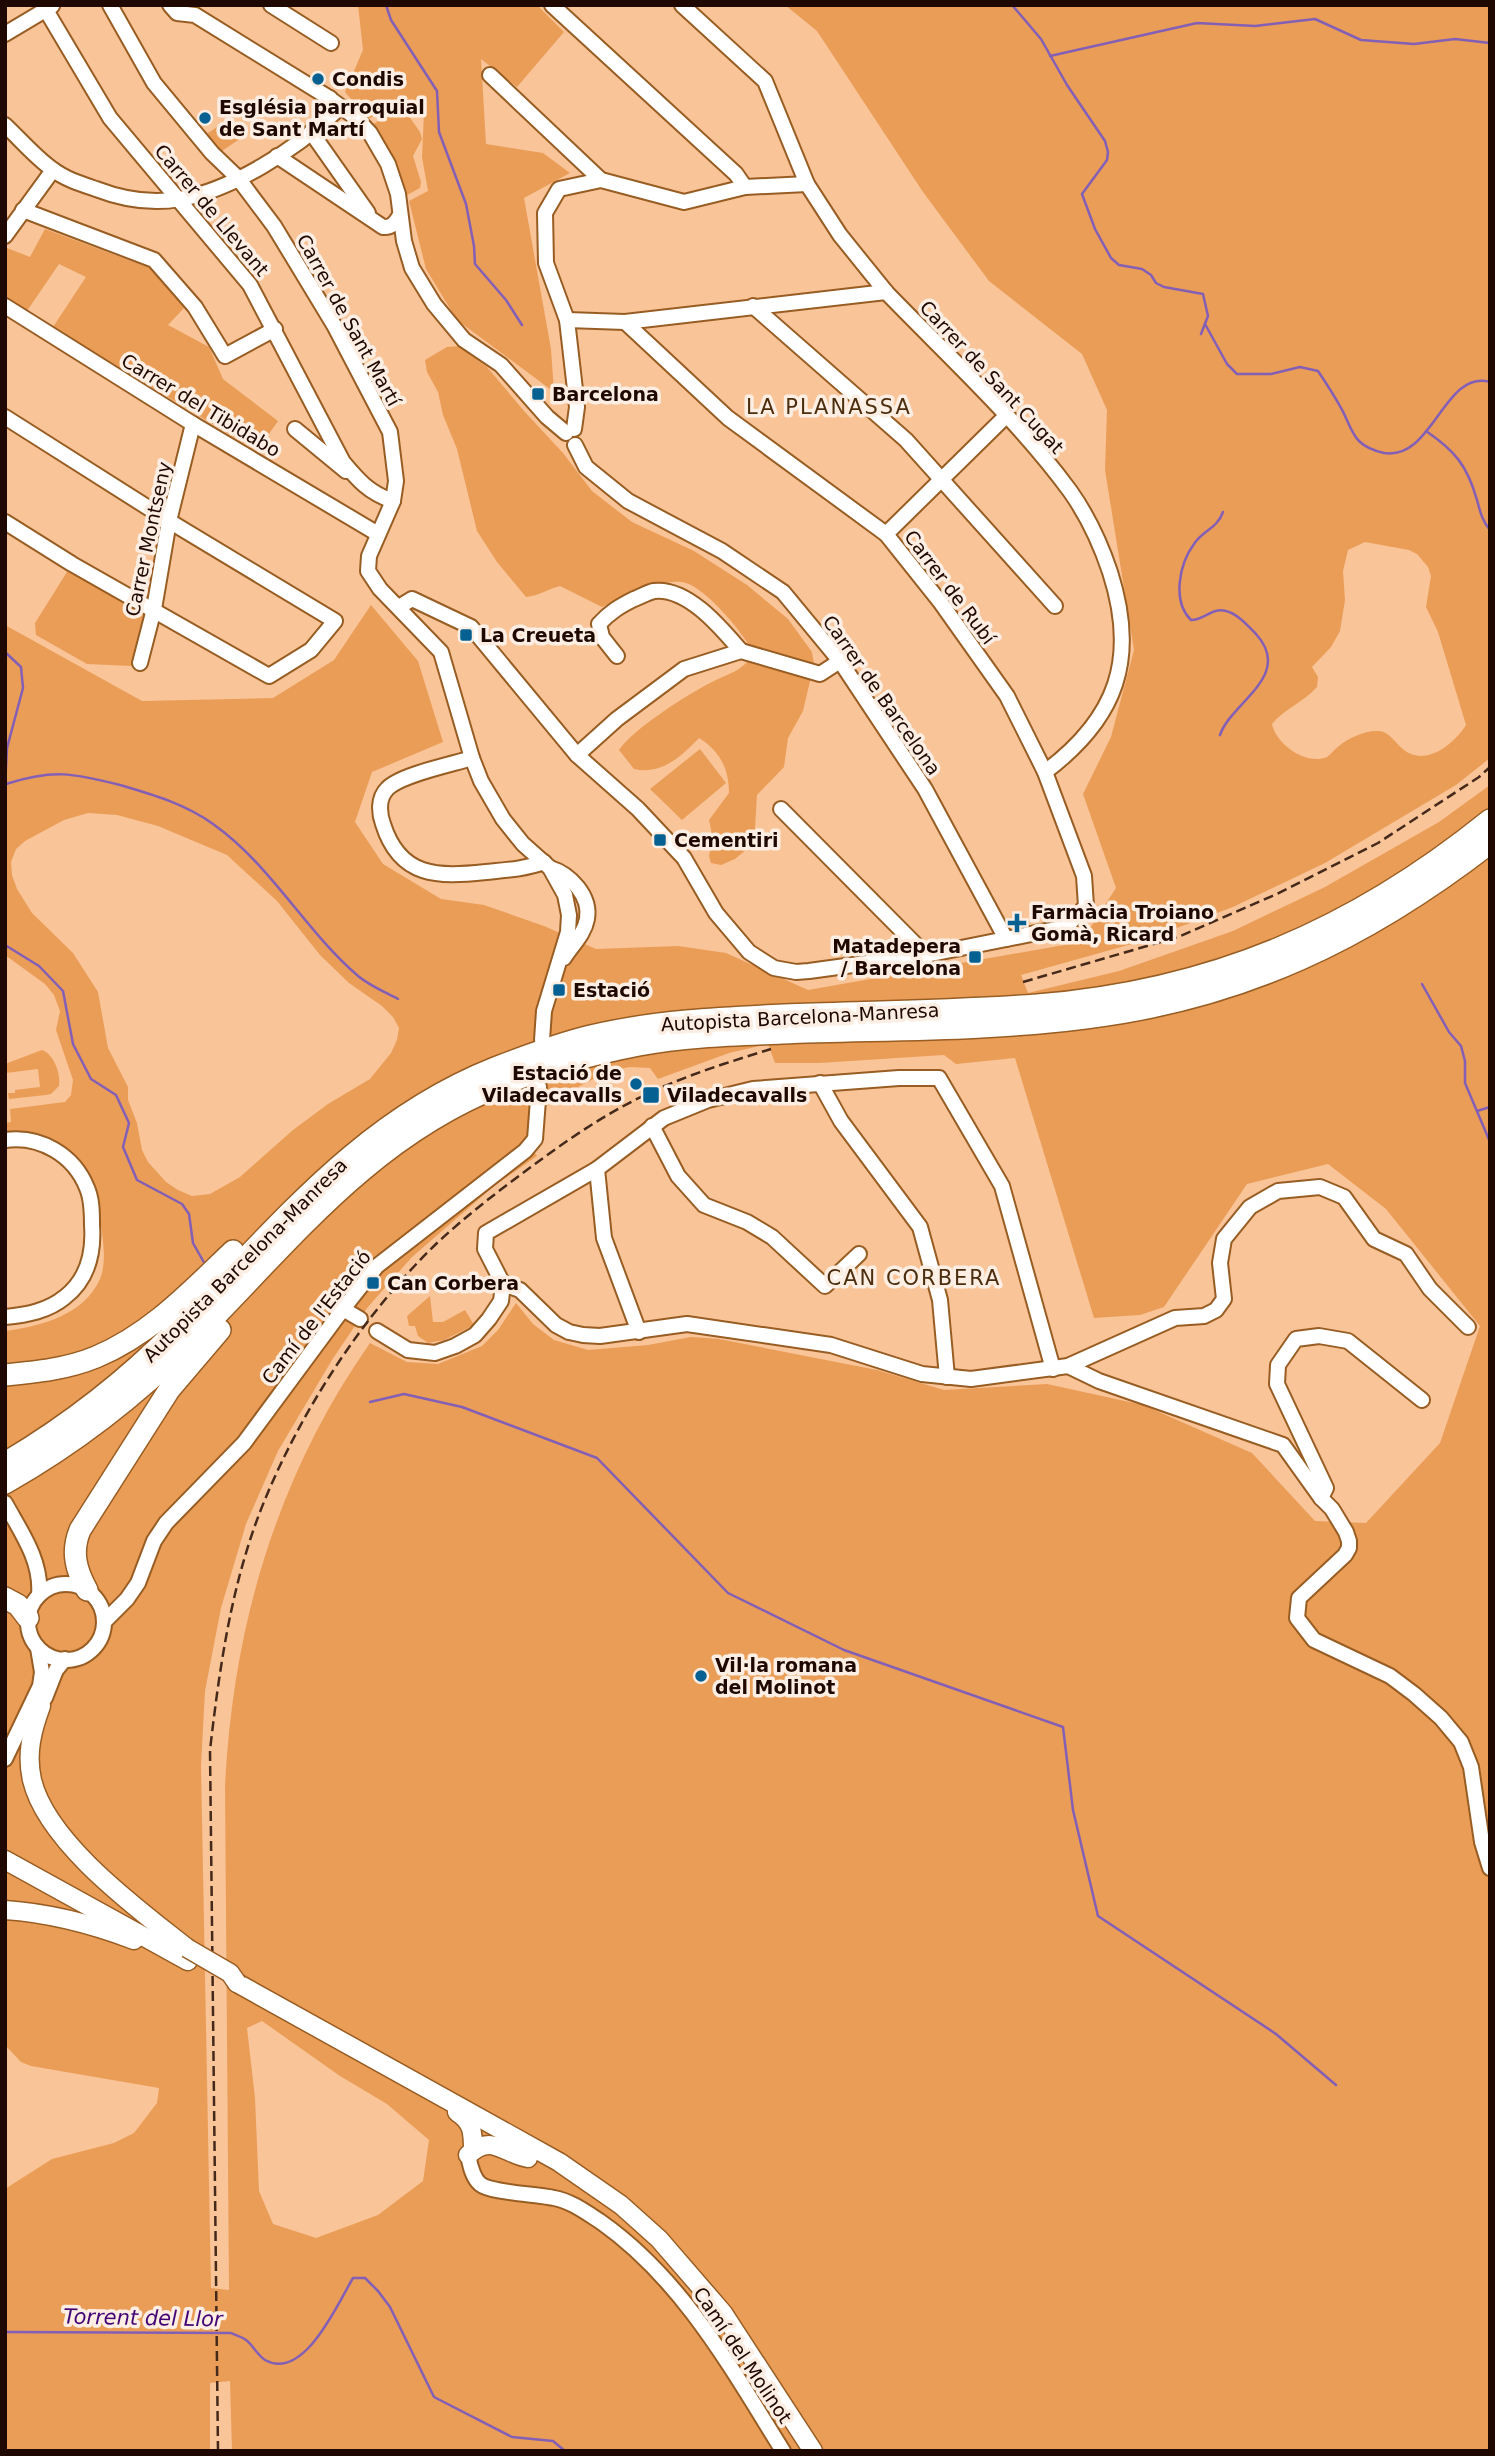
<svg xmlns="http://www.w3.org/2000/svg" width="1495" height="2456" font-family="'DejaVu Sans',sans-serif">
<rect width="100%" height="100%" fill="#f9c498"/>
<g fill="#ea9d57" fill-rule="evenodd">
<path d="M358 5H537L564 32 517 87 481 59 486 144 543 153 570 173 524 198 551 349 554 392 457 320 426 269 409 201 428 191 422 157 424 112 388 109 368 119 345 92 363 50Z"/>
<path d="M785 5H1490V758L1456 785 1325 863 1233 907 1139 942 1021 975 1028 993 1119 971 1233 931 1325 887 1439 822 1490 785V2451H232L230 2381 210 2383V2451H5V2189L52 2159 114 2143 134 2133 157 2103 159 2088 31 2066 21 2062 5 2045V1331C36 1327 77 1317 95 1288 107 1271 104 1251 102 1231 94 1170 73 1132 5 1132V1123L11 1122 10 1109 65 1102 71 1095 73 1080 56 1030 60 1011 54 995 45 984 5 955V625L142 701 273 698 334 660 371 605 418 661 443 742 372 772 355 822 383 864 441 899 484 905 544 926 596 949 678 946 726 953 808 990 1081 942 1116 888 1083 794 1111 737 1134 650 1105 470 1107 410 1082 354 989 281 923 192 817 31ZM1365 542 1409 550 1417 554 1428 567 1431 576 1426 607 1438 632 1466 725C1454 744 1426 767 1404 750 1396 744 1390 732 1379 731 1366 730 1348 738 1339 746 1335 749 1331 754 1327 757 1306 766 1276 744 1272 724 1284 709 1304 702 1317 687L1318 677 1312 667 1331 647 1340 631 1345 600 1343 571 1348 550ZM88 813 117 815 158 826 227 855 277 901 320 955 349 983 382 1006 393 1017 399 1028 397 1040 391 1053 370 1079 328 1104 293 1130 240 1177 210 1194 192 1196 178 1190 166 1182 148 1162 142 1150 137 1123 128 1100V1087L108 1048 98 992 73 953 32 913 17 889 12 875 11 862 16 849 25 841 64 820ZM768 1044 775 1063H819L944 1055 956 1064 1015 1058 1094 1318 1140 1315 1164 1307 1247 1184 1328 1164 1386 1209 1480 1326 1440 1443 1366 1523 1315 1521 1252 1453 1143 1405 1047 1384 944 1390 877 1370 719 1339 691 1337 648 1345 588 1350 554 1340 533 1324 516 1303 498 1330 482 1346 438 1364 407 1362 370 1343C277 1476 233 1625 225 1786L229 2290 211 2288 201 1766 205 1691 221 1608 246 1524 278 1451 332 1360 367 1308 412 1257 494 1186 537 1156 526 1139 532 1111 605 1073 629 1067 650 1068 658 1079 729 1053ZM262 2021 340 2076 387 2104 429 2140 423 2181 378 2215 316 2238 273 2224 259 2191 255 2098 247 2028Z"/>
<path d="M394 111 406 112 420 132 422 139 413 156 421 182 420 188 407 195 394 161 372 125Z"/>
<path d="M229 119 241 138 219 153 205 135Z"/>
<path d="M45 229 150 268 184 308 168 325 209 347 223 379 278 421 257 451 53 327 86 277 59 264 27 311 5 297V251L7 248 30 257Z"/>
<path d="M459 346 487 367 524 411 563 453 592 491 632 522 694 551 747 585 788 619 812 652 814 664 803 711 788 738 784 767 757 795 755 828 747 849 735 859 721 865 711 863 709 856 713 839 709 820 729 793C729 769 720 751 699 738 681 757 661 775 634 769L619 750C633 729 688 694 712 682 723 676 742 671 749 659 751 656 751 652 751 649 741 630 706 589 686 583 665 576 622 598 602 607L560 586C548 589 539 596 526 597L497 562 477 531 457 449 443 415 438 392 427 372 425 360 447 347Z"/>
<path d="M72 564 154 609 132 666 87 664 36 635 35 623Z"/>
<path d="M700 749 726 783 682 820 650 789Z"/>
<path d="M42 1050C54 1054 61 1074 59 1086L51 1094 46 1095 9 1099 8 1093H15V1090L40 1087 38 1069 6 1073 5 1081V1064Z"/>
<path d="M430 1296 433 1322H443L465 1310 474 1325 444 1340 428 1343 418 1336 415 1326H409L407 1316Z"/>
</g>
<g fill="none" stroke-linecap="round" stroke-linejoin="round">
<g stroke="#835fb5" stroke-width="2.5">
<path d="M386 5 391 20 437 91 439 132 466 204 474 246 475 264 506 300 522 325"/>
<path d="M1012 5 1041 39 1067 85 1105 141 1108 152 1107 160 1082 194 1095 229 1111 258 1119 265 1142 269 1151 275 1156 283 1164 287 1203 294 1208 316 1201 334"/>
<path d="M1050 56 1197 23 1255 26 1315 19 1361 40 1414 44 1455 39 1490 43"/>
<path d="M1205 324 1227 364 1237 374H1271L1300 367 1318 371C1326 383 1334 395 1341 408 1347 418 1351 433 1359 441 1366 448 1375 451 1384 453 1433 461 1444 369 1490 382"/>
<path d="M1426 431C1455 451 1467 465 1477 500 1480 511 1482 521 1490 530"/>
<path d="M5 652 21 667 23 688 7 748 5 785"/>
<path d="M1220 735C1231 702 1294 676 1256 634 1248 626 1238 614 1226 611 1212 607 1205 620 1191 620 1172 602 1179 564 1194 544 1203 530 1217 529 1223 512"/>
<path d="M6 784C53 769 73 773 120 785 154 795 185 804 213 824 271 865 304 929 357 975 368 985 385 992 398 999"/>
<path d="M5 945 39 966 63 991 73 1044 91 1079 116 1095 129 1123 123 1147 137 1180 182 1204 189 1214 193 1243 206 1266"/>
<path d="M1422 984 1449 1032 1461 1046 1465 1061V1083L1490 1142"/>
<path d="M1477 1111 1490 1107"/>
<path d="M370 1402 404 1394 462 1407 597 1458 728 1593 844 1650 1063 1727 1073 1810 1098 1916 1276 2034 1336 2085"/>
<path d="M5 2332 231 2333C235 2335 242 2337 246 2340 253 2345 257 2355 265 2360 304 2382 338 2303 353 2278H365L378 2291 390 2307 434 2397 512 2437 553 2441 565 2451"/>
</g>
<g stroke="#985d23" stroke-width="18">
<g id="minor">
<path d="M43 5 110 118 250 285 343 462C358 480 369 493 393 501"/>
<path d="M110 5 154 83 212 153 238 178 274 226 334 325 390 432 396 481 393 501 369 556 368 571 380 589 441 652 472 758 481 781 503 819 523 844 550 868 565 895 569 915 568 932 544 1011 542 1040"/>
<path d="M170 5 177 13 195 15 326 96 355 117 370 133 388 164 398 194 404 241 412 268 434 304 464 340 501 365 547 417 566 433"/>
<path d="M271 5 331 43"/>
<path d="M552 5 736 174 745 187"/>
<path d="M682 5 765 81 807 184 840 235 886 292"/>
<path d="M5 34 52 6"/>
<path d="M490 75 601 180"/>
<path d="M5 125C20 139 35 157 52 169 65 179 81 184 96 189 122 199 152 204 180 199 232 190 296 149 334 113L330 98"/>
<path d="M311 132 368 213"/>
<path d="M277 156 383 227C392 228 396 222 400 215"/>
<path d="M23 210 154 260 195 307 225 356 275 329"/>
<path d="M5 236 53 170"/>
<path d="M5 306 193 424 378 534"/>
<path d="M753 306 906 440 1055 606"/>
<path d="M567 320 625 322 886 292C948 356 1017 419 1070 491 1087 515 1101 545 1110 572 1138 659 1117 718 1045 772"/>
<path d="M5 417 169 521 335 621 311 650 269 676 72 564 5 522"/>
<path d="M295 429 346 471"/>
<path d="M574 429 577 407 567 320 546 263 545 213 559 189 601 180 684 202 745 187 807 184"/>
<path d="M575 445 586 467 628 501 722 551 783 592 840 661 925 789 1006 939"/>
<path d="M886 534 1006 416"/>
<path d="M399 607 412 599 471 627 577 755 638 809 684 858 716 913 749 952 774 968 796 972 809 971 926 955 1066 927 1086 906 1084 876 1045 772 1007 696 941 603 886 534 728 418 625 322"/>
<path d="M617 656 602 637 599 624C610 612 620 606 634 599 640 597 648 592 654 591 688 587 722 629 741 651"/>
<path d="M140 663 154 609 169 521 193 424"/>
<path d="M577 755 617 719 684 669 741 651 820 674 840 661"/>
<path d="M472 758C453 764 399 775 387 789 378 798 379 813 383 824 400 878 438 877 486 872 506 870 525 869 544 862"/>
<path d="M781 809 926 955"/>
<path d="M550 868C570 874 591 896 587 919 584 935 572 945 564 958"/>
<path d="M820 1083 841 1121 920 1227 940 1300 947 1377"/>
<path d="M652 1126 678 1176 704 1205 747 1222 772 1237 825 1286 859 1254"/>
<path d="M5 1140C40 1135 74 1155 87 1188 92 1199 92 1213 92 1225 94 1253 88 1279 65 1297 48 1311 27 1315 5 1317"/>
<path d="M597 1169 604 1238 639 1332"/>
<path d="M503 1284 520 1290 556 1325 569 1332 583 1335 600 1336 687 1324 831 1345 922 1374 971 1379 1068 1366 1175 1318 1204 1316 1216 1310 1224 1299 1220 1263 1224 1239 1250 1207 1278 1191 1320 1187 1344 1197 1374 1239 1406 1254 1430 1289 1468 1327"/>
<path d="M503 1284 485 1249 486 1233 597 1169 664 1118 708 1100 753 1089 899 1078H939L1002 1186 1053 1369"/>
<path d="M343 1309 360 1319"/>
<path d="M377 1331 408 1350 435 1353 455 1346 475 1335 489 1319 501 1301 503 1284"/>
<path d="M1068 1366 1099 1381 1283 1445 1321 1498 1332 1509 1346 1532 1349 1541V1548L1345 1555 1299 1598 1297 1618 1314 1640 1390 1676 1414 1694 1441 1718 1461 1742 1471 1767 1482 1842 1490 1868"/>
<path d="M1321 1498 1326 1488 1277 1384 1278 1365 1296 1339 1319 1336 1348 1341 1422 1400"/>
<path d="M5 1503C21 1532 42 1561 39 1595"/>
<circle cx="66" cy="1622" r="38"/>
<path d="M104 1622 127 1599 138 1583 154 1541 166 1523 244 1443 343 1309 377 1266 525 1151 535 1139 539 1087"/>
<path d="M45 1698 56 1670 65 1659"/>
<path d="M5 1759 40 1686 42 1672 38 1648"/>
<path d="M468 2155C470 2164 472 2177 480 2184 491 2193 537 2194 554 2198 571 2201 587 2213 601 2222 683 2280 731 2368 783 2451"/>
</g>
</g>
<g stroke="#985d23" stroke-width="21">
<g id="major">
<path d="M41 1706C32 1730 26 1754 32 1780 47 1843 138 1909 187 1948"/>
<path d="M5 1860 188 1961"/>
<path d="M5 1910C50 1913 92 1924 134 1940"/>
<path d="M237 1983 559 2162 621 2205 659 2239 723 2313 813 2451"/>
<path d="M457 2112C473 2122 473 2133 473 2151"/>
<path d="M468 2155C492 2133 502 2153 528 2158"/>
</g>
</g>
<g stroke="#985d23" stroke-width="24">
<g id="highway">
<path d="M5 1375C36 1372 67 1369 96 1357 151 1334 191 1291 233 1251"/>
<path d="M5 1463C69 1425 126 1381 178 1328 277 1229 359 1122 495 1068 526 1056 558 1044 591 1036 654 1021 719 1018 784 1015 868 1012 953 1011 1037 1005 1212 991 1354 930 1490 820"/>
<path d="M5 1483C74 1444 136 1396 192 1340 289 1243 369 1137 502 1085 546 1067 592 1054 639 1045 686 1036 735 1035 782 1033 883 1029 985 1031 1085 1018 1242 999 1366 939 1490 843"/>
<path d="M87 1590C76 1570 71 1552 80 1530L169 1390 220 1330"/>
<path d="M5 1598 18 1605 28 1618"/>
</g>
</g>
<use href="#minor" stroke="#fff" stroke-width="14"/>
<use href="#major" stroke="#fff" stroke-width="18"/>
<use href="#highway" stroke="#fff" stroke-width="21"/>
<g stroke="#45291a" stroke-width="2.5" stroke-dasharray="10 5" stroke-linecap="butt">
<path d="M1023 982 1178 937 1277 894 1378 843 1479 777 1490 767"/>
<path d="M218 2451 210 1750C220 1664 232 1578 266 1497 304 1406 365 1313 436 1244 467 1215 501 1189 535 1164 570 1138 607 1113 647 1094 687 1075 729 1062 771 1049"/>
</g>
<g stroke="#985d23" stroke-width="21" stroke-linecap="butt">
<path id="major-bridge" d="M187 1948 230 1973 237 1983"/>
</g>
<use href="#major-bridge" stroke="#fff" stroke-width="18"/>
</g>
<g fill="#066192" stroke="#fceee3" stroke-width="2.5">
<circle cx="318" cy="79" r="7"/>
<circle cx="205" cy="118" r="7"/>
<rect x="531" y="387" width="14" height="14" rx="3.5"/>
<rect x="459" y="628" width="14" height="14" rx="3.5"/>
<rect x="653" y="833" width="14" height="14" rx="3.5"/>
<path d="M1013.5 912.5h7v7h7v7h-7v7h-7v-7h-7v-7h7z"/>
<rect x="968" y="950" width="14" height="14" rx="3.5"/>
<rect x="552" y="983" width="14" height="14" rx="3.5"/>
<circle cx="636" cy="1084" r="7"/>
<rect x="642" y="1086" width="18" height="18" rx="3.5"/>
<rect x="366" y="1276" width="14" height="14" rx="3.5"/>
<circle cx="701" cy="1676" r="7"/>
</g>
<g text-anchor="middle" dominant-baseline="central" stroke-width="7" stroke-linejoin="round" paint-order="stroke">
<g font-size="19" font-weight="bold" fill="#1f0800" stroke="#fceee3" text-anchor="start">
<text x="332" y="79">Condis</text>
<text x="219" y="107">Església parroquial<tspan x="219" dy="22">de Sant Martí</tspan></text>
<text x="552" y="394">Barcelona</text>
<text x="480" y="635">La Creueta</text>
<text x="674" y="840">Cementiri</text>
<text x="1031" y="912">Farmàcia Troiano<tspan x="1031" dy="22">Gomà, Ricard</tspan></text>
<text x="961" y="946" text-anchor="end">Matadepera<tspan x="961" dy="22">/ Barcelona</tspan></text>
<text x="573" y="990">Estació</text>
<text x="622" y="1073" text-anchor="end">Estació de<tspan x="622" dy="22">Viladecavalls</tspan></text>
<text x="667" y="1095">Viladecavalls</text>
<text x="387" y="1283">Can Corbera</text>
<text x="715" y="1665">Vil·la romana<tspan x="715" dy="22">del Molinot</tspan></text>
</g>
<g font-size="19" fill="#1f0800" stroke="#fceee3">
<text transform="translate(212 210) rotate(50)">Carrer de Llevant</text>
<text transform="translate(349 320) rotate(61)">Carrer de Sant Martí</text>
<text transform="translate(992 377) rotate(47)">Carrer de Sant Cugat</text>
<text transform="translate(201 405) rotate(31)">Carrer del Tibidabo</text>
<text transform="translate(148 539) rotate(-78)">Carrer Montseny</text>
<text transform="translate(950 587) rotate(53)">Carrer de Rubí</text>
<text transform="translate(882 695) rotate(55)">Carrer de Barcelona</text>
<text transform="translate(800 1017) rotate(-3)">Autopista Barcelona-Manresa</text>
<text transform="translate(245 1260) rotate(-45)">Autopista Barcelona-Manresa</text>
<text transform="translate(316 1317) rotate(-52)">Camí de l'Estació</text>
<text transform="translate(743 2355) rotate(56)">Camí del Molinot</text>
</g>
<g font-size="21" letter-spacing="2" fill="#4c2d0e" stroke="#fceee3">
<text x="829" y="407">LA PLANASSA</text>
<text x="914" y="1278">CAN CORBERA</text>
</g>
<g font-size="21" font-style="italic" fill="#430575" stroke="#fceee3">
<text transform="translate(143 2318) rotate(1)">Torrent del Llor</text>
</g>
</g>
<rect width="1495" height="2456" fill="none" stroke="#1f0800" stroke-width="14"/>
</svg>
